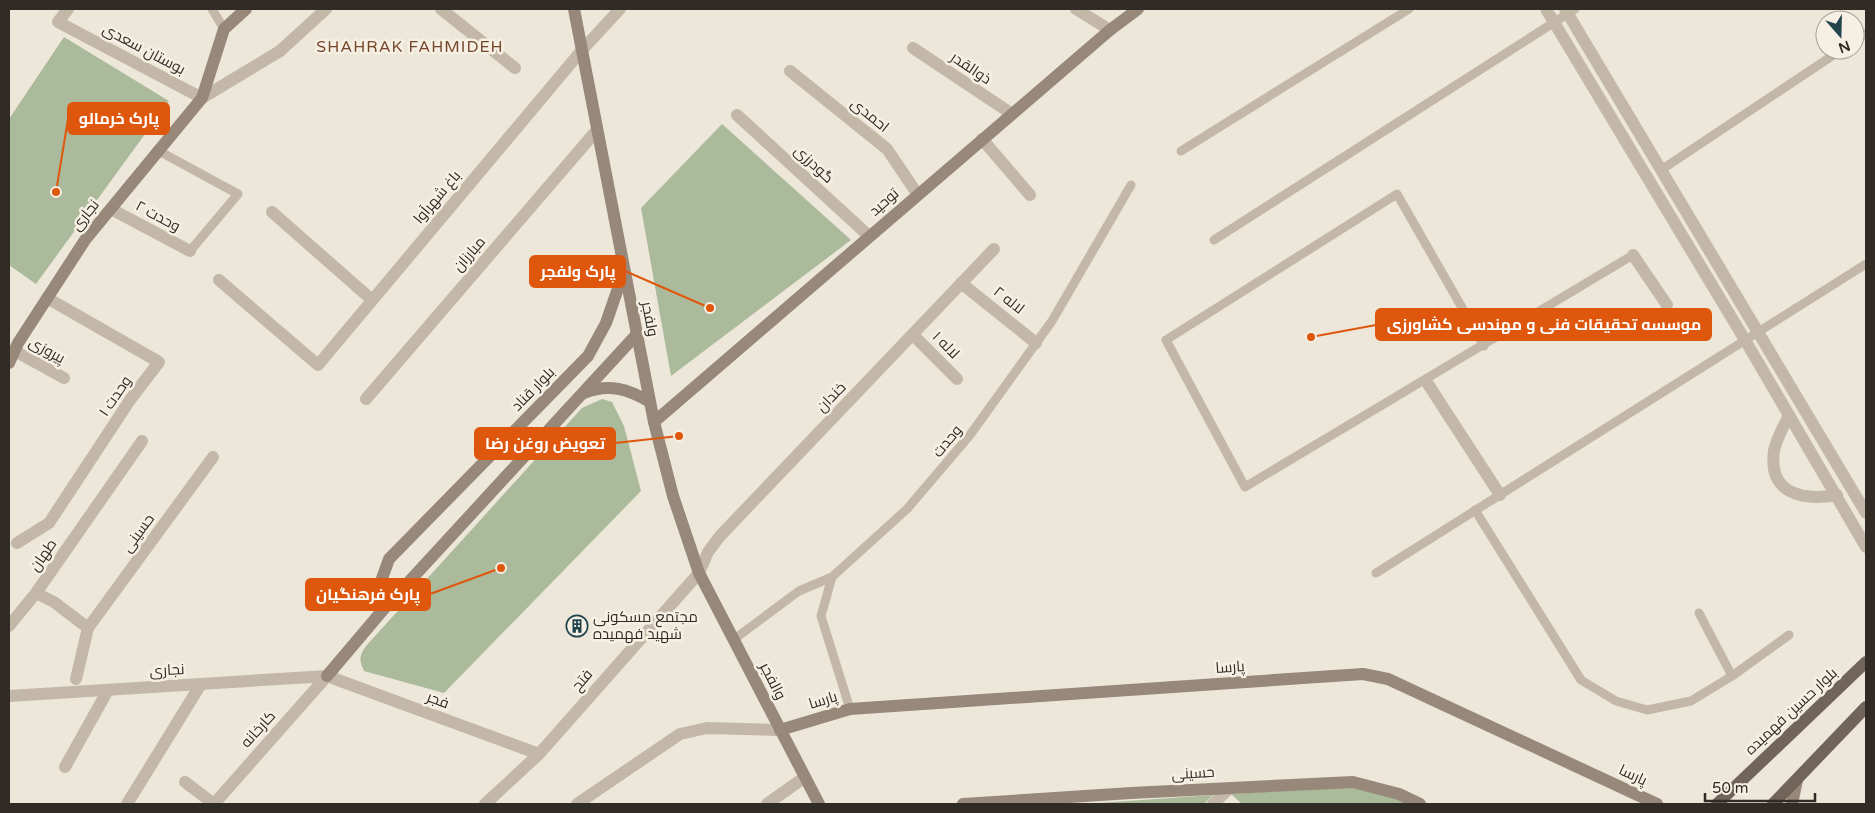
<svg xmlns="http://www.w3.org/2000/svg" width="1875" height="813" font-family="'Varela Round',Cairo,sans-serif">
<rect width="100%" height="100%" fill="#ede7d9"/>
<g fill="#abba9b">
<path d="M64 37 169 101 36 284 9 265V119Z"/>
<path d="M722 124 851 240 671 376 641 208Z"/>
<path d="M602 399 612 402 624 426 641 491 444 693 364 671C359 660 359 656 366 646L582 408Z"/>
<path d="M1351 786 1397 798 1409 804H1242L1231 794Z"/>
<path d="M1213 795 1204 804H1084Z"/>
</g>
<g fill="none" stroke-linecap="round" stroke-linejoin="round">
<g stroke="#c3b8a7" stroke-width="9">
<path d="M212 9 224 29"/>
<path d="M1855 41 1866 33"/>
<path d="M157 150 238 194 190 251"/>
<path d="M1181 151 1409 9"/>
<path d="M1661 170 1841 50"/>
<path d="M1214 240 1575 9"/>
<path d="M1484 346 1397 194 1166 340 1245 487 1633 255"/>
<path d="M1475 510 1581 680 1616 701 1647 710 1691 701 1732 676 1699 613"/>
<path d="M1376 573 1866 264"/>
<path d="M733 640 799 591 832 577"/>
<path d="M1732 676 1789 635"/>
<path d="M850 709 821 616 832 577 907 509 970 435 1052 321 1131 185"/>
</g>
<g stroke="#c3b8a7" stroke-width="12">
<path d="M68 9 58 22 202 98 280 51 326 9"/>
<path d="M441 9 515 68"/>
<path d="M1076 9 1110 30"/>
<path d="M1546 9 1745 340 1866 547"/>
<path d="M1565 9 1866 513"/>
<path d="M913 48 1012 114"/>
<path d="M790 71 887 149 918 195"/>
<path d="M737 115 869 236"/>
<path d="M982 139 1030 195"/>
<path d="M111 209 190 251"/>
<path d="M272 212 372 300"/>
<path d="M1633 255 1667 305"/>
<path d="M219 280 318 365 582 50 620 9"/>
<path d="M961 283 1036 343"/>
<path d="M913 335 957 379"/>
<path d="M15 351 64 378"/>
<path d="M1426 381 1500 495"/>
<path d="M366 399 597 130"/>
<path d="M1789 415C1784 426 1776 439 1774 451 1768 494 1803 501 1837 495"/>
<path d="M17 543 49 523 130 400 159 362 47 298"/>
<path d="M36 593 54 602 88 628"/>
<path d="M9 626 36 593 142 441"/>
<path d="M76 679 88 628 213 457"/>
<path d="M9 696 327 676 539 754"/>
<path d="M65 767 108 690"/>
<path d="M185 782 214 804"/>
<path d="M127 804 201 684"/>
<path d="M214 804 327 676"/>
<path d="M485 804 539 754 699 573 708 552 720 536 994 249"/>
<path d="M577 804 680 734 707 728 780 730"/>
<path d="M767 804 805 777"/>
<path d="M1213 804 1230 788"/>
</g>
<g stroke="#978879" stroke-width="12">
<path d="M574 9 654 422 673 496 699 573 819 804"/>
<path d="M9 363 18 343 85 240 202 98 224 29 246 9"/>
<path d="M584 393C609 383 628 389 650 402"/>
<path d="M654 422 1110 30 1138 9"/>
<path d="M382 611 380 584 389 559 588 356 606 323 624 271"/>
<path d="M327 676 382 611 637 334"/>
<path d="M780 730 850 709 1363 674 1388 679 1657 804"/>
<path d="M963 804 1131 793 1353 782 1399 794 1420 804"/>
<path d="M1792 804 1797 780"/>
</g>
<g stroke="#716559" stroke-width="12">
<path d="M1717 804 1866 662"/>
<path d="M1773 804 1866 707"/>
</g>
</g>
<defs>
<g id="building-ring" transform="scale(1.125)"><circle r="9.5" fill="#f6f0e4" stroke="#21444d" stroke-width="1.5"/><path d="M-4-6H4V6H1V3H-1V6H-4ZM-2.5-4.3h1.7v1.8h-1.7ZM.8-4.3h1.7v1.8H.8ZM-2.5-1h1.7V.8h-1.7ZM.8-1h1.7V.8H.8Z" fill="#21444d"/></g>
</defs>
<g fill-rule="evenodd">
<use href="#building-ring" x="577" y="626"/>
</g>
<g text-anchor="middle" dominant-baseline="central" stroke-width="5" stroke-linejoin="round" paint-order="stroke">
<g font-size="15" fill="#312b26" stroke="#f6f0e4">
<text transform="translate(144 49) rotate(28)">بوستان سعدی</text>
<text transform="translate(971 68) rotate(34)">ذوالقدر</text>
<text transform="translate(870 115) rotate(39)">احمدی</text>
<text transform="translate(814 164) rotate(43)">گودرزی</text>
<text transform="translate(437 197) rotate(-50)">باغ شهرآوا</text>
<text transform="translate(884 202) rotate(-41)">توحید</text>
<text transform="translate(85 215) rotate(-51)">نجاری</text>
<text transform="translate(158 216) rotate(28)">وحدت ۲</text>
<text transform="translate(469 254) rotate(-49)">مبارزان</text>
<text transform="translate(1009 300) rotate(38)">لاله ۲</text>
<text transform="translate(650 319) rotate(79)">ولفجر</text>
<text transform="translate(946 345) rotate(45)">لاله ۱</text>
<text transform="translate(47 350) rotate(29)">پیروزی</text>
<text transform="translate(533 389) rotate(-46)">بلوار قناد</text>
<text transform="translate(115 396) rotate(-56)">وحدت ۱</text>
<text transform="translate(831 397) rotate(-46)">خندان</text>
<text transform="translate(947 441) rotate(-50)">وحدت</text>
<text transform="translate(138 533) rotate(-54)">حسینی</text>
<text transform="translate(43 555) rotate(-55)">طهان</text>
<text transform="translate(1230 667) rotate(-4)">پارسا</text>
<text transform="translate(167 670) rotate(-3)">نجاری</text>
<text transform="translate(582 680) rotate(-49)">فتح</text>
<text transform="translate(773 681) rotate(63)">والفجر</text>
<text transform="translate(438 700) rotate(20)">فجر</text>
<text transform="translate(823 700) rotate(-17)">پارسا</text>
<text transform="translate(1791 711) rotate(-43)">بلوار حسین فهمیده</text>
<text transform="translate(258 729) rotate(-48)">کارخانه</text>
<text transform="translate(1193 773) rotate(-3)">حسینی</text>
<text transform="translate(1633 775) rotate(25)">پارسا</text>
</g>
<g font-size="15" fill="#312b26" stroke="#f6f0e4" text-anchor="start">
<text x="593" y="617">مجتمع مسکونی<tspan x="593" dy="17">شهید فهمیده</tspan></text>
</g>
<g font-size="16" letter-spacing="1" fill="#75472a" stroke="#f6f0e4">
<text x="410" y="47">SHAHRAK FAHMIDEH</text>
</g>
</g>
<path fill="none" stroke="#df570d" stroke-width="2" d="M56 192L68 119M710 308L625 271M1311 337L1376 325M679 436L615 443M501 568L430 594"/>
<g fill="#df570d" stroke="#f6f0e4" stroke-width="2">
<circle cx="56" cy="192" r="5"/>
<circle cx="710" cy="308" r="5"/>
<circle cx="1311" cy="337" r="5"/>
<circle cx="679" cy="436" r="5"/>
<circle cx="501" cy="568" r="5"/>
</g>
<g fill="#df570d" stroke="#df570d" stroke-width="2">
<rect x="68" y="103" width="101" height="31" rx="5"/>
<rect x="530" y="256" width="95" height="31" rx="5"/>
<rect x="1376" y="309" width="335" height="31" rx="5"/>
<rect x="475" y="428" width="140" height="31" rx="5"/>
<rect x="306" y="579" width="124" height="31" rx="5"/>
</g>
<g font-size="16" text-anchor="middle" font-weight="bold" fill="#fff">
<text x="119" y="124">پارک خرمالو</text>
<text x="578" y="277">پارک ولفجر</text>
<text x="1544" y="330">موسسه تحقیقات فنی و مهندسی کشاورزی</text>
<text x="545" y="449">تعویض روغن رضا</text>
<text x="368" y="600">پارک فرهنگیان</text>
</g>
<rect width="1875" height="813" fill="none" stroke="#312b26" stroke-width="20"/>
<g transform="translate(1840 35) rotate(160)"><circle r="24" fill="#f6f0e4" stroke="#a7a198"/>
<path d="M0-4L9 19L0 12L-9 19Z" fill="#21444d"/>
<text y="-8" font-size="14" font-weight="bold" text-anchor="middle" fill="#312b26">N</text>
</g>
<path d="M1705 793v8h110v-8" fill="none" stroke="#312b26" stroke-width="2.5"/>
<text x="1712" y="793" font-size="15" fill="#312b26" stroke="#f6f0e4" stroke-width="4" paint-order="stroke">50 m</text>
</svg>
